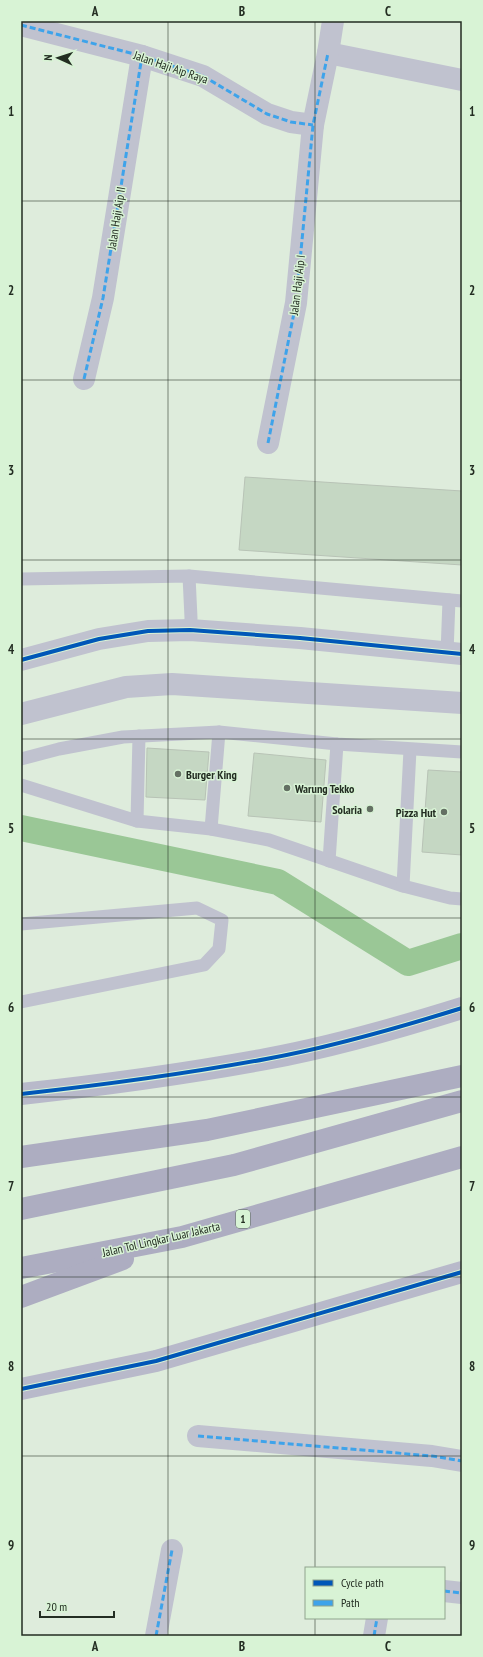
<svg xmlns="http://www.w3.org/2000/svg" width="483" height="1657" font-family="'PT Sans Narrow',sans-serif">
<rect width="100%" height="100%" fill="#deecdc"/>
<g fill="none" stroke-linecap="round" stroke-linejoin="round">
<path stroke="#9ac796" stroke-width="26" d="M21 828 278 882 408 963 462 946"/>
</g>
<g fill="#c5d7c3" stroke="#b8c3b6">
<path d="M245 477 462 491V565L239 550Z"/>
<path d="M147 748 209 752 205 800 146 797Z"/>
<path d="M254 753 326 760 321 822 248 816Z"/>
<path d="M428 770 462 772V855L422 852Z"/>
</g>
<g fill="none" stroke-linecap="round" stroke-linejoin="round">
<g stroke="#c0c2cf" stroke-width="13">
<path d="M189 576 462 601"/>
<path d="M21 579 189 576 191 618 190 630"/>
<path d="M447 653 449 600"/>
<path d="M21 759 59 749 123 737 219 732 337 744 462 752"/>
<path d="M21 785 137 821 211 829 269 840 403 886 450 898 462 899"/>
<path d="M137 821 139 736"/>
<path d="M211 829 219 732"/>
<path d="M329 861 337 744"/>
<path d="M403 886 410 750"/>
<path d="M21 924 197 908 222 920 219 949 204 965 21 1002"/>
</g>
<g stroke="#c0c2cf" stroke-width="22">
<path d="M21 25 142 56 203 76 267 114 291 122 313 125"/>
<path d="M328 53 462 80"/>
<path d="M84 379 103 298 142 56"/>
<path d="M268 443 296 303 313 125 328 53 333 21"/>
<path d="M21 660 99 639 148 631 190 630 300 638 462 654"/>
<path d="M21 714 126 687 172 684 462 703"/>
<path d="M198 1436 432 1456 462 1461"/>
<path d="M444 1591 462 1593"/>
<path d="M156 1636 172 1550"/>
<path d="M374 1636 377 1618"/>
</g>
<g stroke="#b8b9ca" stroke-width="22">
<path d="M21 1094C103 1085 185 1074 266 1059 332 1047 398 1028 462 1008"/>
<path d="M21 1389 156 1361 462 1272"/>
</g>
<g stroke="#adadc1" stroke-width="22">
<path d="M21 1157 207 1130 462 1076"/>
<path d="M21 1209 234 1165 462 1101"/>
<path d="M21 1268 182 1237 462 1157"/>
<path d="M21 1297 123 1259"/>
</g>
<g stroke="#3ea3ea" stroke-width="3" stroke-dasharray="6 3" stroke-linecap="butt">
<path d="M21 25 142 56 203 76 267 114 291 122 313 125"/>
<path d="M84 379 103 298 142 56"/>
<path d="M268 443 296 303 313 125 328 53"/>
<path d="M198 1436 432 1456 462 1461"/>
<path d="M444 1591 462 1593"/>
<path d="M156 1636 172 1550"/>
<path d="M374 1636 377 1618"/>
</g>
<g stroke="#d8f3d5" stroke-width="6">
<g id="cycleway">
<path d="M21 660 99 639 148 631 190 630 300 638 462 654"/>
<path d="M21 1094C103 1085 185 1074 266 1059 332 1047 398 1028 462 1008"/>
<path d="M21 1389 156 1361 462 1272"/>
</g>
</g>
<use href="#cycleway" stroke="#0057b8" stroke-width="4"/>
</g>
<path fill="none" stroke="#232d22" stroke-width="1" stroke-opacity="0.55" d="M168 21V1636M315 21V1568M21 201H462M21 380H462M21 560H462M21 739H462M21 918H462M21 1097H462M21 1277H462M21 1456H462M315 1618V1636"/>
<g fill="#647063" stroke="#d8f3d5" stroke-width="1.5">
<circle cx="178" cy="774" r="4"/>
<circle cx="287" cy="788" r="4"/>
<circle cx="370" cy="809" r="4"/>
<circle cx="444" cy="812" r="4"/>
</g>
<g text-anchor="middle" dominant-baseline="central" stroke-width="3" stroke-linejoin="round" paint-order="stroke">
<rect fill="#d8f3d5" stroke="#596858" stroke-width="1" x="236" y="1210" width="14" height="18" rx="3"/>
<g font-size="11" font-weight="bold" fill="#232d22">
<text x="243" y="1219">1</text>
</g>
<g font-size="12" fill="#232d22" stroke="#d8f3d5">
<text transform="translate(171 67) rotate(19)">Jalan Haji Aip Raya</text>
<text transform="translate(116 218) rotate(-81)">Jalan Haji Aip II</text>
<text transform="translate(297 285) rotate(-83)">Jalan Haji Aip I</text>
<text transform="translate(161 1239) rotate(-13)">Jalan Tol Lingkar Luar Jakarta</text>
</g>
<g font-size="12" font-weight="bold" fill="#232d22" stroke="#d8f3d5" text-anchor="start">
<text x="186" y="774">Burger King</text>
<text x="295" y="788">Warung Tekko</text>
<text x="362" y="809" text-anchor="end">Solaria</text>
<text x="436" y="812" text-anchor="end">Pizza Hut</text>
</g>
</g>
<rect width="483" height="1657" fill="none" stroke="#d8f3d5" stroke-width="44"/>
<rect x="305" y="1567" width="140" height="52" fill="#d8f3d5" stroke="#90a48d"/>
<rect x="313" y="1580" width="20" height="6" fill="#0057b8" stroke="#90a48d"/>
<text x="341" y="1587" font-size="12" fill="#232d22">Cycle path</text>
<rect x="313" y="1600" width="20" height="6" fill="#3ea3ea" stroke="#90a48d"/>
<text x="341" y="1607" font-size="12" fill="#232d22">Path</text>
<g transform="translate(58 58) rotate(273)" stroke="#d8f3d5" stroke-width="3" paint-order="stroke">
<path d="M0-3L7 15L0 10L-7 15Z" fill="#232d22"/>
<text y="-6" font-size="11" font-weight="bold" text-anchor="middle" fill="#232d22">N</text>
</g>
<path d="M40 1611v6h74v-6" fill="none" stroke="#232d22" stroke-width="2"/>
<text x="46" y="1611" font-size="12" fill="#232d22" stroke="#d8f3d5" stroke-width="3" paint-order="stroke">20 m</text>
<rect x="22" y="22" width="439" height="1613" fill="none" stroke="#232d22" stroke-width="1.5"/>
<g font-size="13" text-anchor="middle" font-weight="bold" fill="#232d22">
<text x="95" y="16">A</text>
<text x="242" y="16">B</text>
<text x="388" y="16">C</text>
<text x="11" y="116">1</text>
<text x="472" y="116">1</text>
<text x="11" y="295">2</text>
<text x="472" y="295">2</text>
<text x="11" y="475">3</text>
<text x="472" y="475">3</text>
<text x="11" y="654">4</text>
<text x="472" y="654">4</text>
<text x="11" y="833">5</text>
<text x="472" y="833">5</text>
<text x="11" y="1012">6</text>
<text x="472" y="1012">6</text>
<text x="11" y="1191">7</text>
<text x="472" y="1191">7</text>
<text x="11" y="1371">8</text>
<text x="472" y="1371">8</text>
<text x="11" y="1550">9</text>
<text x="472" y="1550">9</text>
<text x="95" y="1651">A</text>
<text x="242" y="1651">B</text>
<text x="388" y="1651">C</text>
</g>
</svg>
